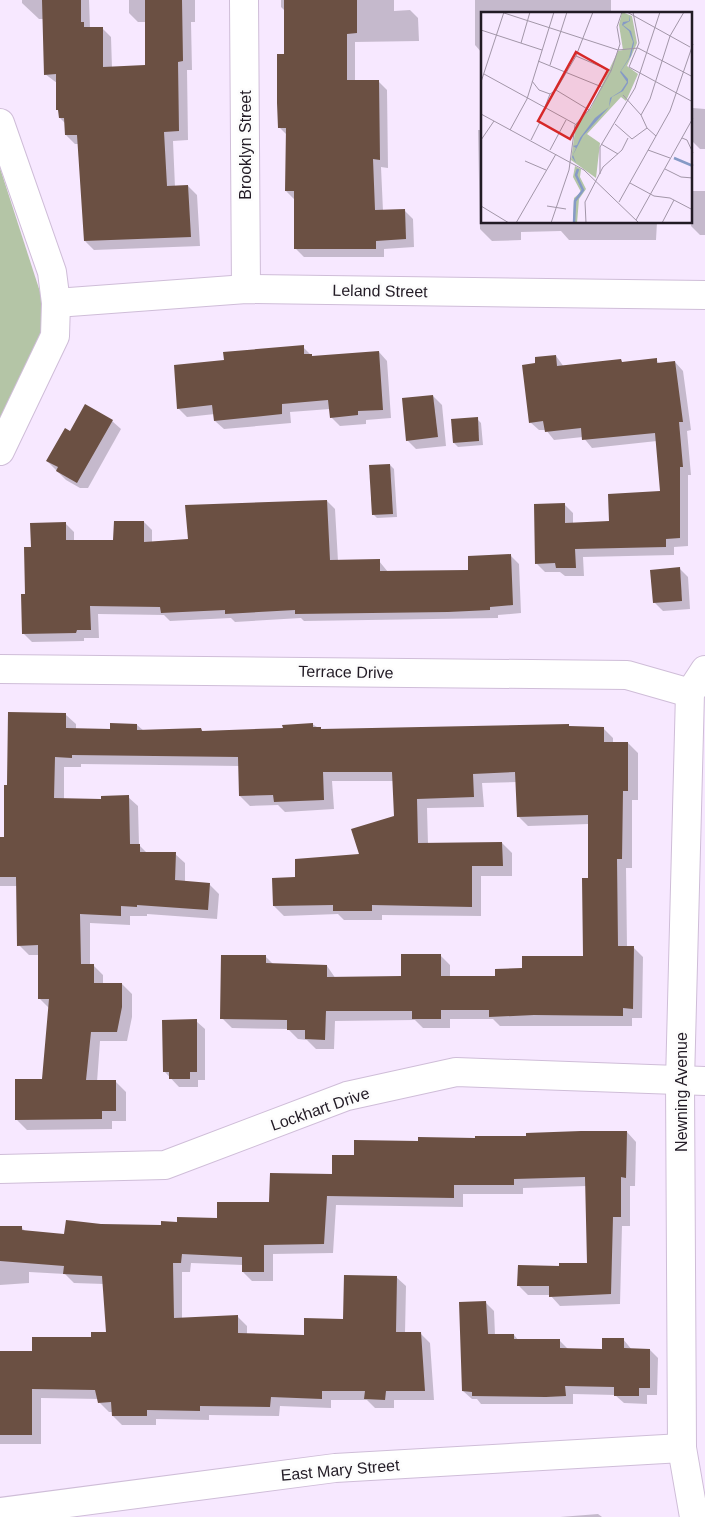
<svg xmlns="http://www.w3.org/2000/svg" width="705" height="1517" font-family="Arial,sans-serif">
<rect width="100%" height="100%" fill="#f7e8ff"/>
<path fill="#b4c5a6" d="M0 168 42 298 44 332 0 421Z"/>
<g fill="#0003">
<path d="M22 0H89L90 28H102L111 37 112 68 147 66 146 22H138L129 13V0H195V22H191L192 70H187L188 140 173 141 175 187 188 186 197 195 200 246 94 250 85 241 78 144H75L66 135 65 123 60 118 57 83 45 74 44 19H39L22 3Z"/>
<path d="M281 0H394V11L410 10 418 18 419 41 355 42V81L379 82 387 90 388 168 381 167 383 211 404 210 413 219 414 247 384 249V257H304L295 248V200L286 191 287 135 279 127 286 55 285 11 281 7Z"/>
<path d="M475 0H611V11L482 14V53L475 45Z"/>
<path d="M693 108 705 109V149H700L691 140Z"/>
<path d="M478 130H482V222H657L656 240H569L561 231 521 232V240L492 241 480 229Z"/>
<path d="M693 191H705V235H700L691 226Z"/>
<path d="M303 347 313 357 379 352 387 361 391 418 366 420V424L340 426 331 417 330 409 290 412 291 423 224 429 215 421V414L187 417 178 408 226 361Z"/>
<path d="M556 356 564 367 656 360 660 364 675 362 683 371 691 430 687 431 691 475H688V546L674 547V555L583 557 584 576H565L560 572H545L537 564 564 504 573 513V524L610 523 661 493 657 441 592 448 583 437 554 440 546 430H539L530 422 537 364Z"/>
<path d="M433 396 442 405 446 446 416 449 407 440Z"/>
<path d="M477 419 481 423 483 445 458 447 454 443Z"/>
<path d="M112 421 121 429 88 488H80L66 480 47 461 71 433Z"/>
<path d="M390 465 394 469 397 517 377 518 373 514Z"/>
<path d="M327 501 335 509 338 561H379L388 572 469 571 510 555 519 564 521 613 498 615V618L304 621 301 618 235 622 231 618 170 621 164 615 98 614 99 638H84V641L32 642 23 633 32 548 65 523 74 532V542L115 541 144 522 152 530V542L189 540Z"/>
<path d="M679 568 688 577 690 609 663 611 654 602Z"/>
<path d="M10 713 66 715 76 724V729L112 730 137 725 144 731 201 729 204 733 284 729 312 724 322 730 568 725 571 728H603L613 738V743H628L638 753V800H632V868H626L627 947H633L643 957 642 1018H632V1026H500L493 1019H450V1028H423L415 1020 335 1021 334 1049H316L307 1040 298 1039 288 1029 232 1028 222 1018 266 957 274 965 327 966 336 979 402 978 440 955 450 965V977H496L524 969 584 957 589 879V824L528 826 518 816 517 782 482 783 484 807 427 808 428 844 502 843 512 853V876H481V916L382 915V920H344L338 914 284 916 274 906 297 878 361 855 395 817 394 781H332L334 809 285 812 278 805 250 806 240 796V766L81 764V767H64V800H102L128 797 138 806 139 845 147 853 175 854 185 863V882L209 884 219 894 217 919 147 914V916H130V925L90 923V965H93L103 975V984H122L132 994V1017L127 1041H100L97 1082H116L126 1092V1121H112V1129L27 1130 17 1120 44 1080 49 1008 39 998V955H29L19 945 18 886H0V838H5Z"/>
<path d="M196 1021 205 1029V1080H198V1087H179L164 1071Z"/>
<path d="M627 1132 636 1142 635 1186H630V1226H622L620 1304 560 1306 550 1295H528L519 1286 560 1268 588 1265 586 1186 523 1188V1194H463V1207L336 1205 333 1253 273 1254V1281H252L243 1272V1265L191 1263 190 1272H182V1319L238 1317 247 1326V1334L305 1336 344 1321 396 1277 406 1286 405 1333H420L430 1343 434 1400H394V1408H375L367 1400H331V1408L280 1406 279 1416 209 1415V1420L156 1419V1425H122L113 1416V1412H109L99 1402V1399L41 1398V1444H0V1353L33 1352 108 1333 104 1284 74 1283 65 1274 29 1272V1283L0 1285V1227H21L26 1232 65 1235 100 1225 162 1227 218 1219 270 1204 333 1175 355 1156 420 1142Z"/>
<path d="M486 1303 494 1311 495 1335H514L519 1341H560L569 1350H603L623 1339 632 1350H650L658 1358 657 1395H647V1404L624 1403 615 1395 573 1394V1404H481L477 1399H472L463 1391Z"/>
<path d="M598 1514 602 1517H560Z"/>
</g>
<g fill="#6b5043">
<path d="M42 0H81V22H84V27H103V67L145 65V0H182L183 61 178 62 179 131 164 132 167 186 188 185 191 237 84 241 77 135H65L64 118H59L58 110H56V74L44 75Z"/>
<path d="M284 0H357V33L347 34V80H379L380 160 373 159 375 210 405 209 406 239 376 241V249H294V191H285L286 128H278L277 103V54H284Z"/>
<path d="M304 345V354H312V356L379 351 383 410 358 411V415L330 418 328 400 282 404V414L214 421 212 405 177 409 174 365 224 360 223 352Z"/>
<path d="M556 355 557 366 621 359 622 362 657 358V363L675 361 683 422H679L683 467H680V538L666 539V547L575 549 576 568H556L555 563 535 564 534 504 565 503V523L609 521 608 494 660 491 655 433 582 440 581 428 545 432 543 421 529 423 522 365 535 363V357Z"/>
<path d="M433 395 438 437 406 441 402 398Z"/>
<path d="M85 404 113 420 77 483 56 471 58 467 46 461 65 428 70 431Z"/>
<path d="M478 417 479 441 453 443 451 419Z"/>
<path d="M390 464 393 514 372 515 369 465Z"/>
<path d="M327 500 330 560 380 559V571L468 570V556L511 554 513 605 490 607V610L448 612 295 614V610L225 614V610L161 613 160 607 90 606 91 630H77L76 633 22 634 21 594H25L24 547H31L30 523 66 522V540H113L114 521H144V542L188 539 185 505Z"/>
<path d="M680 567 682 601 653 603 650 570Z"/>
<path d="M8 712 66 713V728L110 729V723L137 724V730L201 728 202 731 283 728 282 725 313 723V727H321V729L569 724V726L604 727V742H628V791H623L622 859H617L618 946H634L633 1009 623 1008V1016L534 1015 489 1017V1010H441V1019H412V1011H326L325 1040 305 1039V1030H287V1020L220 1019 221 955H266V963L327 965V977L401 976V954H441V976H495V969L522 968V956H583L582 878H588V815L517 817 515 772 473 774 474 797 417 799 418 843 502 842 503 866H472V907L372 905V911H333V905L273 906 272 878 295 877V859L359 854 351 829 394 816 392 772H323L324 800 274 802 273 795 239 796 238 757 72 755V758L55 757 54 798 101 799V796L129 795 130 844H140V852H176L175 880 210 883 208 910 137 905V907L121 906V916L80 914 81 964H94V983H122V1007L117 1032H91L86 1080H116V1111H102V1119L15 1120V1079H42L49 999H38V945L17 946 16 877H0V837H4V785H7Z"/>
<path d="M197 1019V1072H190V1079H169V1072H163L162 1020Z"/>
<path d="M581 1131H627L626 1178 621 1177V1217H613L611 1294 549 1297V1286H517L518 1265 559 1266V1263H587L585 1177 514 1179V1185H454V1198L327 1196 324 1244 264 1245V1272H242V1257L182 1254 181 1263H173L174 1318 238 1315V1333L304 1335V1318L343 1319 344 1275 397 1276 396 1332H421L425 1391H386L385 1400 364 1399 365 1391H322V1399L271 1397 270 1407 200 1406V1411L147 1410V1416H112L111 1402 98 1403 95 1390 32 1389V1435H0V1351H32V1337H91V1332H106L102 1276 63 1274 64 1266 0 1261V1226H22V1230L64 1234 66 1220 101 1224 161 1225V1221L177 1222V1217L217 1218V1202H269L270 1173 332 1174V1155H354V1140L418 1141V1137L475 1138V1136H526V1133Z"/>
<path d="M486 1301 488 1334H514V1339H560V1348L602 1349V1338H624V1348L650 1349V1388H639V1396H614V1387L565 1386 566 1396 546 1397 472 1396V1392L462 1391 459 1302Z"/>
</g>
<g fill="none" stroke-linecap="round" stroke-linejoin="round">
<g stroke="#cfbdd8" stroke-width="30">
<g id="minor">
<path d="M244 0 246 289"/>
<path d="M56 303 246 289 705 295"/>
<path d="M0 669 627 675 690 693"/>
<path d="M0 1169 165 1165 347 1096 456 1072 705 1081"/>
<path d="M0 1512 335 1468 682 1448"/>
<path d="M694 1517 682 1448 680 1081 690 693 705 670"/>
</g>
</g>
<g stroke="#cfbdd8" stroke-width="30">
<path id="tertiary" d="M0 123 52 272 56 303 55 336 0 451"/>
</g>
<use href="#minor" stroke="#fff" stroke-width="28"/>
<use href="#tertiary" stroke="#fff" stroke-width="28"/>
</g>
<g text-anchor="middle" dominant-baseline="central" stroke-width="5" stroke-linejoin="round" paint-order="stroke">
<g font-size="16" fill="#221b25" stroke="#fcfcfc">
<text transform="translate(245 145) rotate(-90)">Brooklyn Street</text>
<text transform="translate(380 291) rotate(1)">Leland Street</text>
<text transform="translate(346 672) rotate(1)">Terrace Drive</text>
<text transform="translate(681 1092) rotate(-90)">Newning Avenue</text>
<text transform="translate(320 1109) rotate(-19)">Lockhart Drive</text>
<text transform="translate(340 1470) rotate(-5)">East Mary Street</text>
</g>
</g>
<g transform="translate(481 12)">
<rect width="211" height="211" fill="#f7e8ff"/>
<path d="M141 0 151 4 156 31 146 54 157 62 145 89 140 85 106 122 119 131 115 166 90 148 95 112 110 96 137 39 142 38 138 13ZM94 154 100 157 99 165 105 177 98 187 96 211H92L93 186 100 180 92 165Z" fill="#b4c5a6"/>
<path d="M148 3 149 9 142 13 150 19 153 31 150 44 140 59 147 67V71L142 79 131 85 128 95 102 124 92 143 95 151 91 145 95 136 92 134 96 133 99 126 114 106 128 95 129 86 140 79 146 70 139 60 148 46 152 30 148 19 141 13 142 10 148 9Z" fill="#869ac6"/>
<path fill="none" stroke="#869ac6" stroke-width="2.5" d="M193 146 212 154M93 211 94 189 102 178 95 163 97 157"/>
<path fill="none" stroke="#a296a8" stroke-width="1" d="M20 0 137 38 157 36 212 65M146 0 209 35M152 0 158 31 148 55 212 90M0 18 61 38M40 31 49 0M95 44 130 59M57 49 121 75M69 53 86 0M3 62 94 112M51 69 58 78 69 82M0 70 23 0M75 78 108 98M142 83 160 103 166 116 175 124M64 95 69 82 75 78 95 44 112 0M0 102 103 158 158 211M160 103 169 87 189 24 203 0M134 112 151 127 166 116M29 118 46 87 73 0M201 126 206 128 212 141M0 128 13 109M50 128 59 110M120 132 137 142M69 138 85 108M167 138 189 146M44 149 65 158M184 157 200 165 212 166M119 162V135L154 76 179 0M149 171 173 184 189 186 212 198M138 190 189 99 212 32M0 194 28 211M66 194 85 197M155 208 212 106M35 211 75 142M70 211 88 158 94 113 108 98 130 59 139 32 136 15 141 0M105 211 104 190 122 155 141 138 147 126M181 211 193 188"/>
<path fill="#d62828" fill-opacity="0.15" stroke="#d62828" stroke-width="2.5" d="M95 40 127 58 89 127 57 109Z"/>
<rect width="211" height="211" fill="none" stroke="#221b25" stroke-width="2.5"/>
</g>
</svg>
